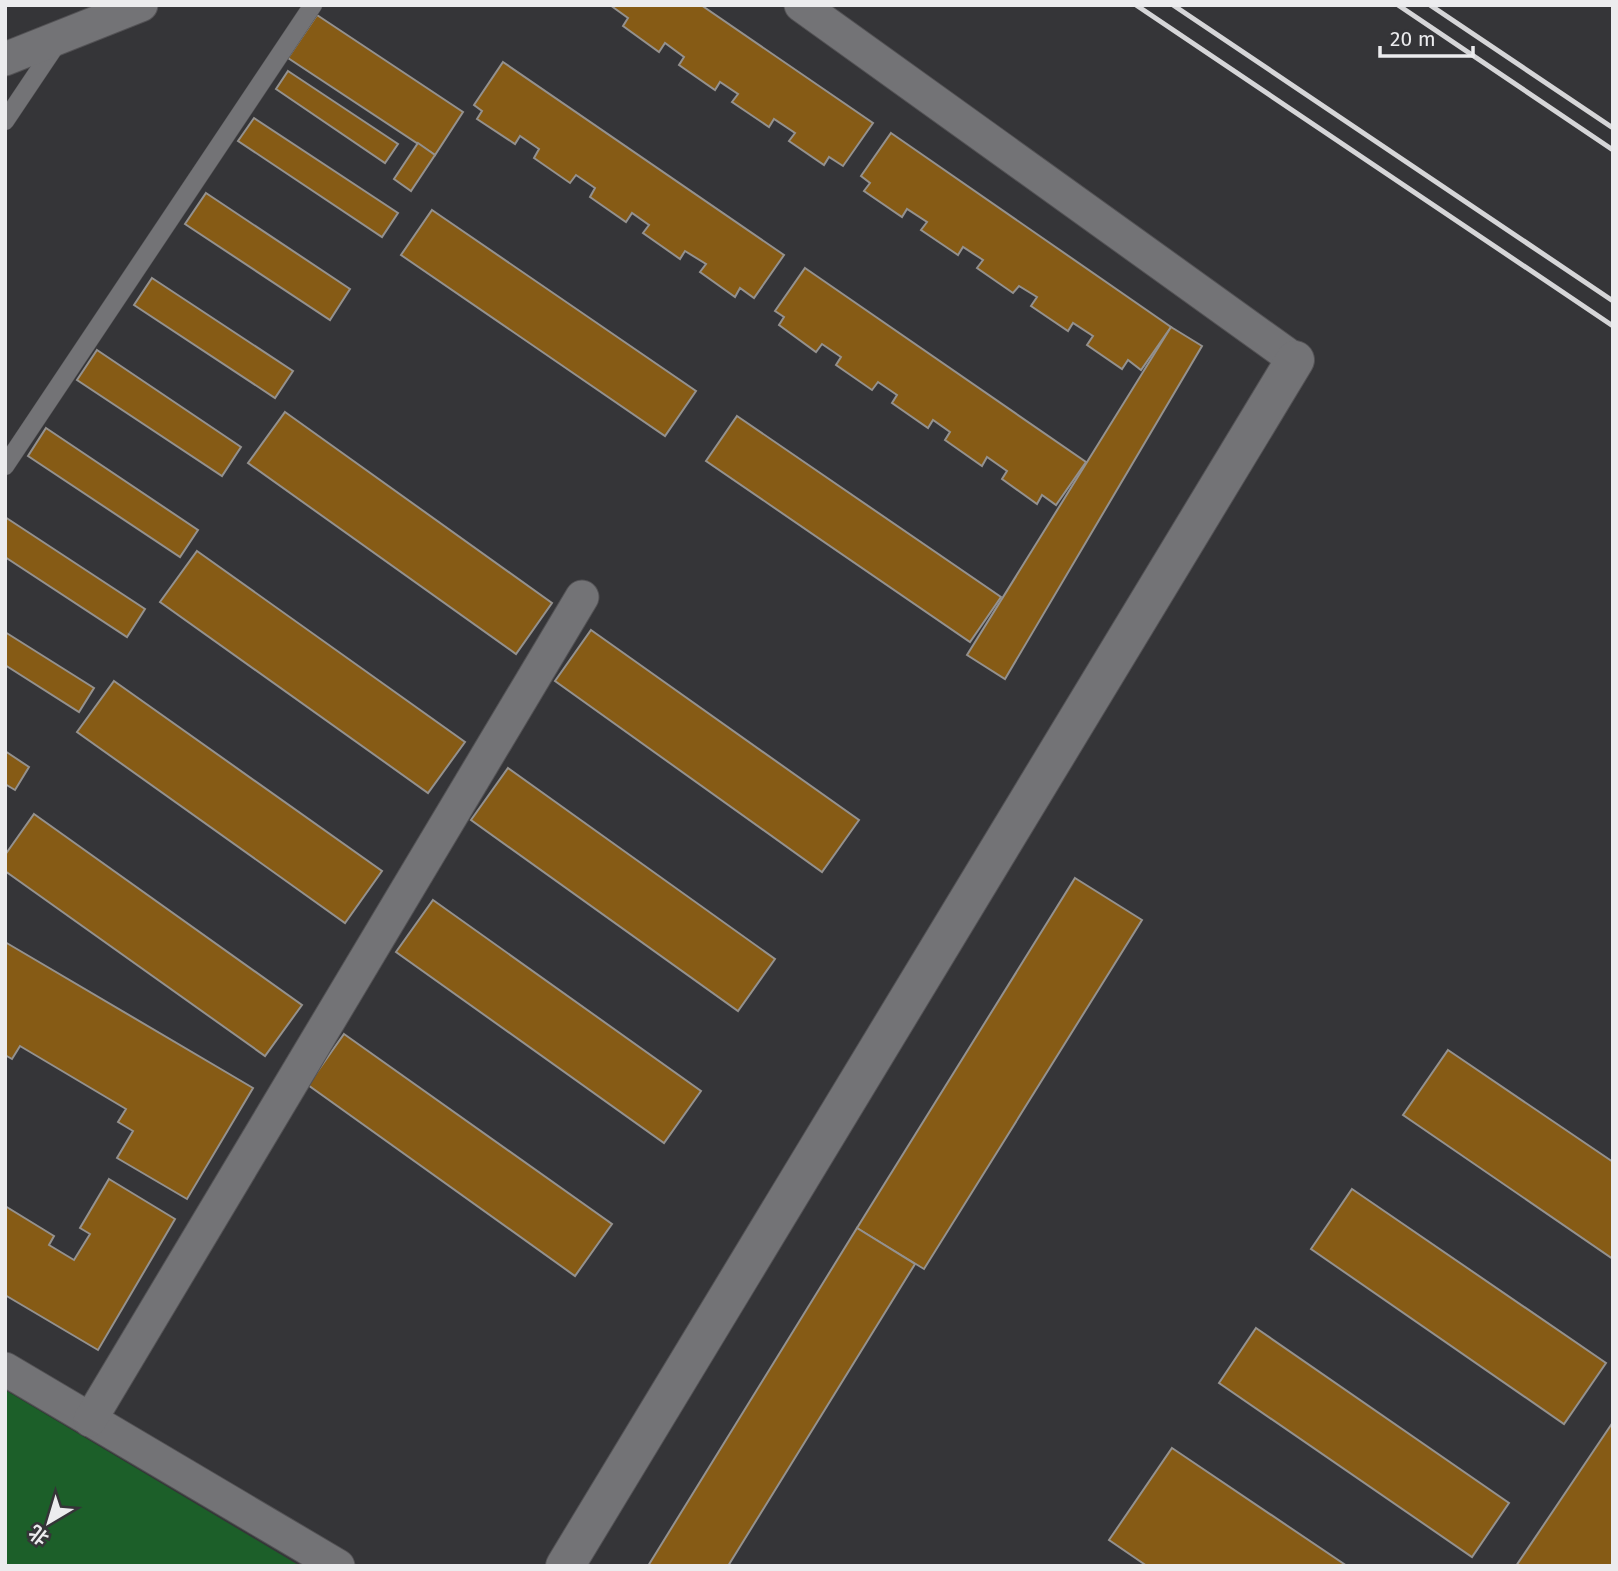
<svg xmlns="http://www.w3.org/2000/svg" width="1618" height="1571" font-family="'Fira Sans','Noto Sans SC',sans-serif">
<rect width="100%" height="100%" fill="#353538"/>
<path fill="#1c5f29" d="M5 1390 300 1566H5Z"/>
<g fill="#865b15" stroke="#94918e" stroke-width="2">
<path d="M610 5H701L873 123 843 166 829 157 824 165 789 141 795 133 774 119 769 127 732 102 738 94 720 82 715 90 679 65 684 57 665 43 659 52 623 26 628 18Z"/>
<path d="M317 15 463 112 435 155 288 58Z"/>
<path d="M503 62 784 255 754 298 740 288 735 297 700 272 706 264 685 251 680 259 643 233 649 225 632 213 626 222 590 197 595 188 576 175 570 183 534 158 539 149 520 136 515 144 477 119 482 111 474 105Z"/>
<path d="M288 71 398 144 385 163 276 89Z"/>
<path d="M254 118 398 213 382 237 238 141Z"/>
<path d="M891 133 1171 327 1141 370 1128 360 1122 369 1087 345 1093 336 1073 323 1068 331 1031 306 1037 297 1019 286 1013 293 977 268 983 260 963 247 958 255 921 230 927 222 907 209 902 217 864 191 870 183 861 176Z"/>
<path d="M418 143 435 155 411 191 394 179Z"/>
<path d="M206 193 350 289 330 320 185 224Z"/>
<path d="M432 210 696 391 665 436 401 255Z"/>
<path d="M805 268 1086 462 1056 505 1042 495 1037 504 1002 479 1007 471 987 457 982 466 945 440 950 432 933 420 928 428 892 403 897 395 878 382 872 390 836 365 841 357 822 344 816 352 779 325 784 317 775 311Z"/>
<path d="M152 278 293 371 275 398 134 305Z"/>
<path d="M1171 327 1202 346 1005 679 967 655Z"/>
<path d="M97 350 241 447 222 476 77 380Z"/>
<path d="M285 412 552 603 516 654 248 463Z"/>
<path d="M737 416 1001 597 970 642 706 461Z"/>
<path d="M46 428 198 530 180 557 28 456Z"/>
<path d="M5 517 145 609 127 637 5 557Z"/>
<path d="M197 551 465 742 428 793 160 602Z"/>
<path d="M591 630 859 820 822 872 555 681Z"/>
<path d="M5 632 94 688 79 712 5 665Z"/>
<path d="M114 681 382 871 345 923 77 732Z"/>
<path d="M5 751 29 767 15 790 5 784Z"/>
<path d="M508 768 775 959 738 1011 471 820Z"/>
<path d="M34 814 302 1005 265 1056 5 871V855Z"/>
<path d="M1075 878 1142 920 924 1269 857 1228Z"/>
<path d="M433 900 701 1091 664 1143 396 952Z"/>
<path d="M5 942 253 1088 187 1199 117 1158 133 1131 118 1122 126 1109 20 1046 12 1059 5 1055Z"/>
<path d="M344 1034 612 1224 575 1276 308 1085Z"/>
<path d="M1448 1050 1613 1162V1259L1403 1115Z"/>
<path d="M109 1179 175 1219 98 1350 5 1295V1206L54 1236 49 1245 74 1260 90 1234 80 1228Z"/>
<path d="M1352 1189 1606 1363 1564 1424 1311 1249Z"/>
<path d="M857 1228 915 1264 728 1566H648Z"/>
<path d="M1256 1328 1509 1503 1472 1557 1219 1383Z"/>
<path d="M1613 1422V1566H1516Z"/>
<path d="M1172 1448 1347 1566H1147L1109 1540Z"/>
</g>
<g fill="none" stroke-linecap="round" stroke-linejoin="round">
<g stroke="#535255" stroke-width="19">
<g id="service">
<path d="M5 121 58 42"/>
<path d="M5 466 313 5"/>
</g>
</g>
<g stroke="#535255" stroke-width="35">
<g id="minor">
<path d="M801 5 1295 360"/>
<path d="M5 59 141 5"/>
<path d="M5 1369 338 1566"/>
<path d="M90 1420 582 597"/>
</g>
</g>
<g stroke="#535255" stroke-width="40">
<path id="tertiary" d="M565 1566 1295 360"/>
</g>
<use href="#service" stroke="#737376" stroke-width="18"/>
<use href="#minor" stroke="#737376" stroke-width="33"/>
<use href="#tertiary" stroke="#737376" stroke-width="38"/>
<g stroke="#d6d6d8" stroke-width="5">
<path d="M1136 5 1613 326"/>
<path d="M1173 5 1613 301"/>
<path d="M1398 5 1613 150"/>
<path d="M1430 5 1613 128"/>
</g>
</g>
<rect width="1618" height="1571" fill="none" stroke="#ececee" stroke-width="14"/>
<g transform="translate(49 1522) rotate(218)" stroke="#353538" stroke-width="5" paint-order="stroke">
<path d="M0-5L12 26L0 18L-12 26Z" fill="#ececee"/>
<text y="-10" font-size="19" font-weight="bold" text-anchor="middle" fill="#ececee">北</text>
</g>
<path d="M1380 46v10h93v-10" fill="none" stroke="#ececee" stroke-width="3.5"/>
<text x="1390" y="46" font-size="21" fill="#ececee" stroke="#353538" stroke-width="5" paint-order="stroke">20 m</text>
</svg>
